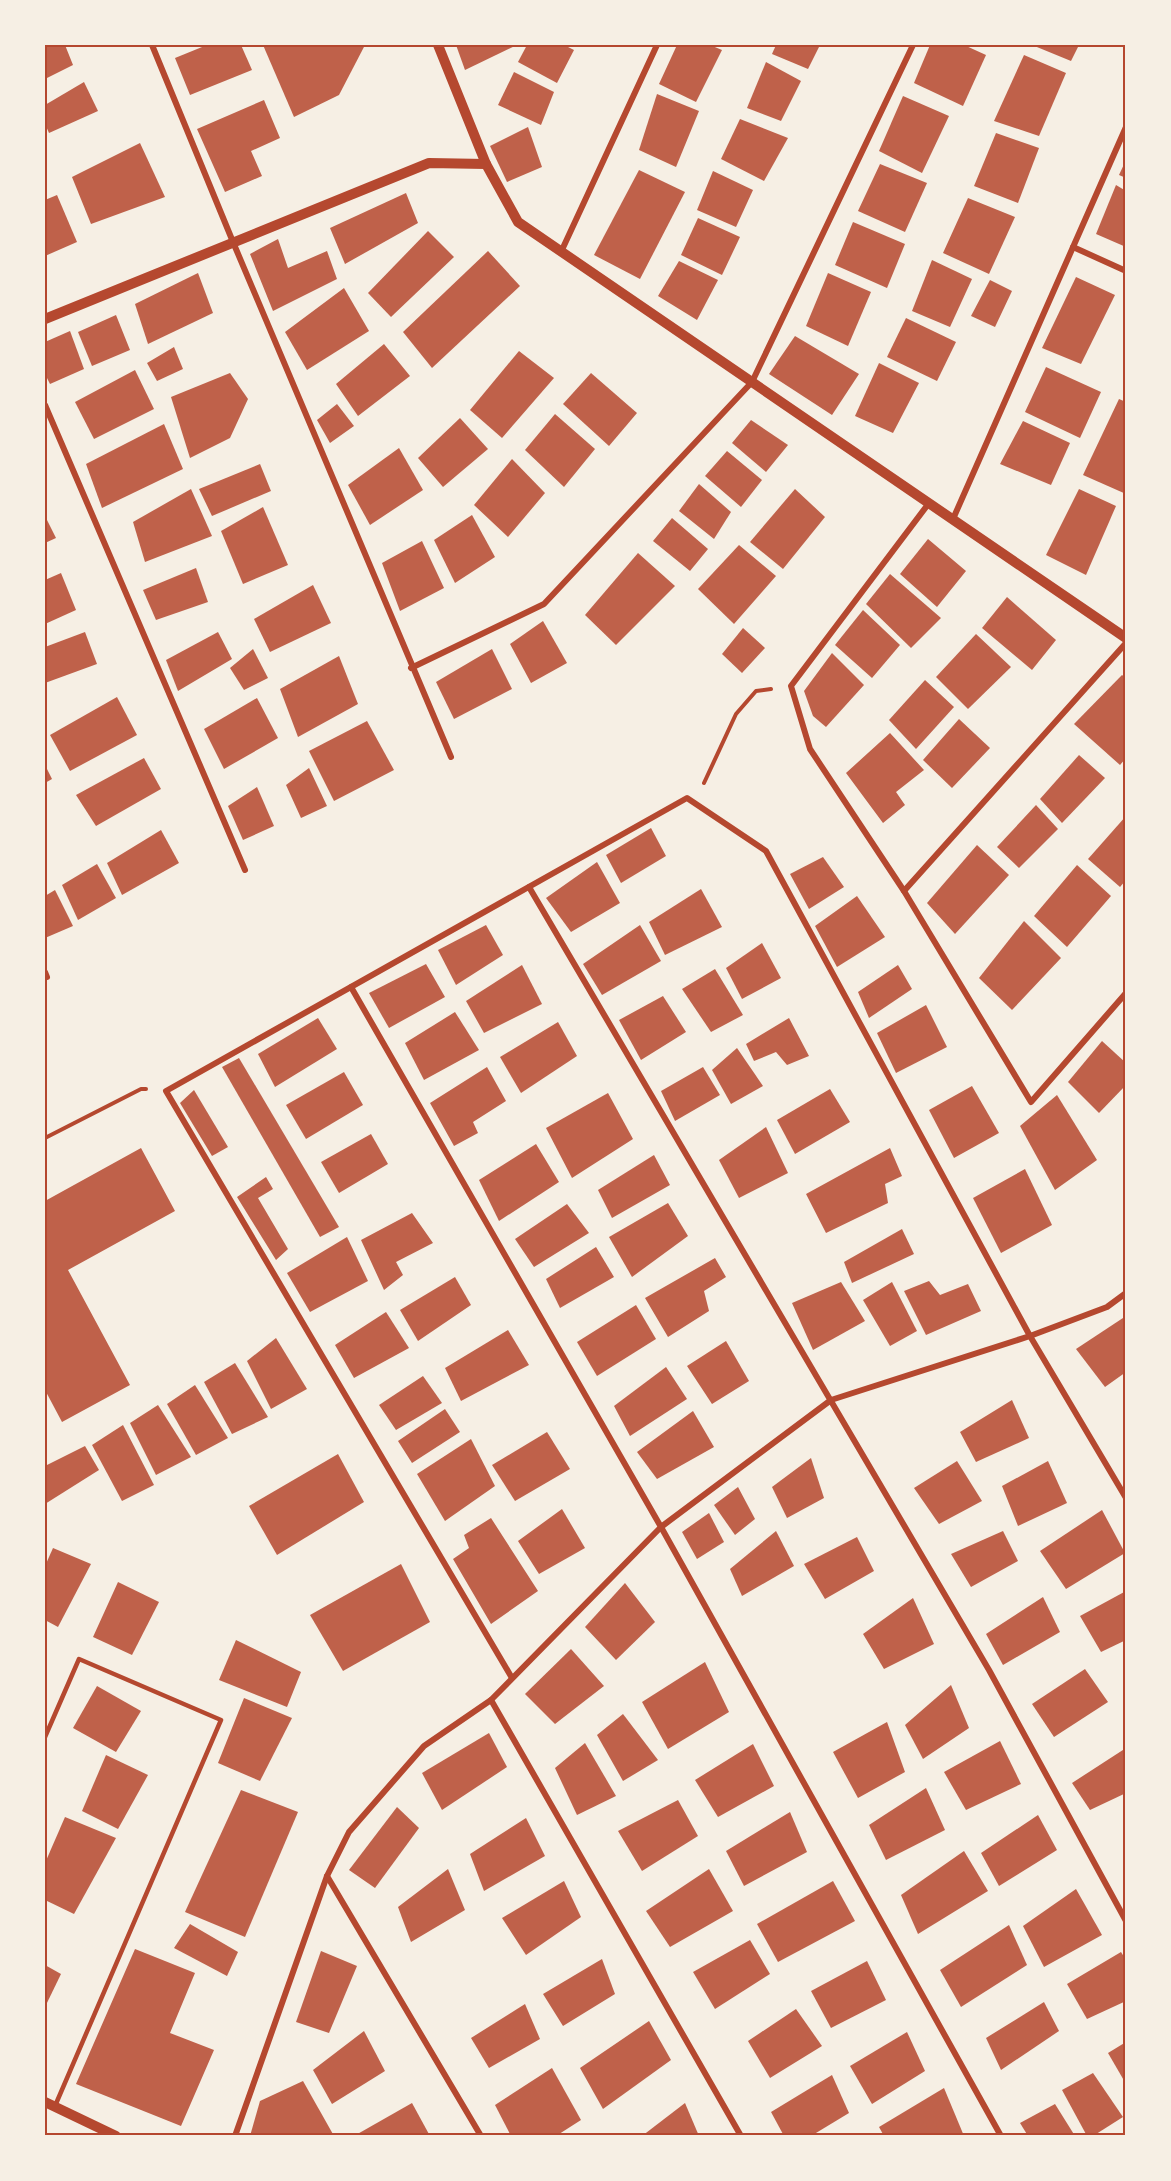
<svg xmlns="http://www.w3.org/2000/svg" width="1171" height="2181" font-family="Quicksand,sans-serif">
<rect width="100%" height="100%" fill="#f6efe4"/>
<g fill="#bf614a">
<path d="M45 45H65L73 65 45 79Z"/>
<path d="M207 45H241L252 70 190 95 175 58Z"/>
<path d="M263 45H365L339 95 294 117Z"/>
<path d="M456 45H517L465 70Z"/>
<path d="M527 45H564L574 50 557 83 518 62Z"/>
<path d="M677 45H710L722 50 696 102 659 84Z"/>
<path d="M776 45H820L808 69 772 54Z"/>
<path d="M930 45H964L986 55 963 106 914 83Z"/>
<path d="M1032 45H1079L1071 61Z"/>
<path d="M1024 55 1066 73 1039 136 994 121Z"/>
<path d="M766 62 801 81 781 121 747 108Z"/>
<path d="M514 72 554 92 541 125 498 105Z"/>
<path d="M84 82 98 111 49 133 45 124V105Z"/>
<path d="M657 94 699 111 676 167 639 150Z"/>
<path d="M903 96 949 116 922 173 879 151Z"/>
<path d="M264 100 280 138 251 151 262 176 225 192 197 129Z"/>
<path d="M740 119 788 138 764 181 721 159Z"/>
<path d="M528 127 542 167 507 182 490 146Z"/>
<path d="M996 133 1039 148 1018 203 974 186Z"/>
<path d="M140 143 165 197 91 224 72 177Z"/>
<path d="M1126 160V178L1119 175Z"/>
<path d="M880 164 927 183 905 232 858 211Z"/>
<path d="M639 170 685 192 640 279 594 255Z"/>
<path d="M713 171 753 190 736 227 697 210Z"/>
<path d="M1116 185 1126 191V247L1096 234Z"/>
<path d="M406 193 418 223 345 264 330 228Z"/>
<path d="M57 195 77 242 45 256V200Z"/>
<path d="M968 198 1015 217 989 274 943 253Z"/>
<path d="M698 218 740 237 722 275 681 255Z"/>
<path d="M853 222 905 244 887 288 835 265Z"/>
<path d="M428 231 454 257 391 317 368 293Z"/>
<path d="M278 239 288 268 327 251 337 279 273 311 250 254Z"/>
<path d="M488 251 520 286 432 368 403 332Z"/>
<path d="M932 260 972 279 950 327 912 311Z"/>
<path d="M679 261 718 280 697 320 658 296Z"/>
<path d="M198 273 213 313 148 344 135 304Z"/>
<path d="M828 273 871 292 848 346 806 326Z"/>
<path d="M1076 277 1115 295 1081 364 1042 348Z"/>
<path d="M990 280 1012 291 995 327 971 316Z"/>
<path d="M344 288 369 331 307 370 285 332Z"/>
<path d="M116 315 130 350 92 366 78 332Z"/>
<path d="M906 318 956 342 937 381 887 357Z"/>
<path d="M70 331 84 369 50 384 45 374V342Z"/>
<path d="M795 336 859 374 832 415 769 374Z"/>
<path d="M384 344 410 376 358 416 336 384Z"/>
<path d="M174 347 183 369 157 381 147 363Z"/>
<path d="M519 351 554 378 502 438 470 410Z"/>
<path d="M879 363 919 383 893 433 855 416Z"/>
<path d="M1046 367 1101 392 1080 438 1025 412Z"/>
<path d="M135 370 154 409 94 439 75 402Z"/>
<path d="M230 373 248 399 230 438 190 458 171 397Z"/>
<path d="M591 373 637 413 609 446 563 404Z"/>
<path d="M1119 399 1126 402V494L1083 475Z"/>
<path d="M337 404 354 426 330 443 317 420Z"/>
<path d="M555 414 595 449 564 487 525 450Z"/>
<path d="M460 418 488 449 443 487 418 458Z"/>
<path d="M751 420 788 445 766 472 732 443Z"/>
<path d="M1023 421 1070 443 1051 485 1000 464Z"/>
<path d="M164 424 183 469 102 508 86 464Z"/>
<path d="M399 448 423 490 370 525 348 485Z"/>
<path d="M727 451 762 480 741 507 705 476Z"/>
<path d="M512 459 545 493 508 537 474 505Z"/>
<path d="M260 464 271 491 212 516 199 489Z"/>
<path d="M699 484 731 512 714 539 679 511Z"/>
<path d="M191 489 212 536 145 562 133 522Z"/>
<path d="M795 489 825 517 783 569 750 542Z"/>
<path d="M1079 489 1116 506 1086 575 1046 555Z"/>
<path d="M263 507 288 565 243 584 221 531Z"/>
<path d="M472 515 495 557 455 583 434 540Z"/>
<path d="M45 516 56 538 45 543Z"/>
<path d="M672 518 708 549 690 571 653 541Z"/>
<path d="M928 539 966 571 937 607 900 574Z"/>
<path d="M422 541 444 588 400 611 382 563Z"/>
<path d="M739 545 776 576 734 624 698 589Z"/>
<path d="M638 553 675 586 616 645 585 615Z"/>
<path d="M196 568 208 602 156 620 143 590Z"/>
<path d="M61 573 76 610 45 624V580Z"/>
<path d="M890 574 941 618 911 648 866 604Z"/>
<path d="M313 585 331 623 270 652 254 619Z"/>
<path d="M1007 597 1056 640 1032 670 982 628Z"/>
<path d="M863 610 900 645 872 678 835 645Z"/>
<path d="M543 621 567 663 531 683 510 644Z"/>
<path d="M743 628 765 648 742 673 722 654Z"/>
<path d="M85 632 97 664 45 683V647Z"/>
<path d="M218 632 232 659 178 691 166 660Z"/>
<path d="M976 634 1011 667 968 709 936 677Z"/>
<path d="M253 649 268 678 244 690 230 668Z"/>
<path d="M492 649 512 689 454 719 436 682Z"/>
<path d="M832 653 864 685 826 727 813 716 804 691Z"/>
<path d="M339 656 358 704 298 737 280 689Z"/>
<path d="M1122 675 1126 678V758L1120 765 1074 724Z"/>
<path d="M925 680 954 707 916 749 889 720Z"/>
<path d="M117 697 137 735 70 771 50 735Z"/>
<path d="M257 698 278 738 224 769 204 729Z"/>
<path d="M959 719 990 748 952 788 923 760Z"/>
<path d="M367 721 394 770 334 801 309 751Z"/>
<path d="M890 733 924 770 896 792 905 805 883 823 846 773Z"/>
<path d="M1079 755 1105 778 1062 823 1040 799Z"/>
<path d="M144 758 161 789 96 826 76 795Z"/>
<path d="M45 765 52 779 45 783Z"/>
<path d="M309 768 327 806 301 818 286 785Z"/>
<path d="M257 787 274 826 243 840 228 806Z"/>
<path d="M1036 805 1058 829 1019 868 997 847Z"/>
<path d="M1126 816V880L1120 887 1088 859Z"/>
<path d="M651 828 666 856 621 883 606 855Z"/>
<path d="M161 830 179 863 122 895 107 863Z"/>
<path d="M977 845 1009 875 955 934 927 903Z"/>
<path d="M823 857 844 887 809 909 790 874Z"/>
<path d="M597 862 620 903 571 932 546 898Z"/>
<path d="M97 864 116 898 78 920 62 885Z"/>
<path d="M1077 865 1111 896 1067 947 1034 916Z"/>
<path d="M701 889 722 927 665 955 649 922Z"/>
<path d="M55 890 73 926 45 938V896Z"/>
<path d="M857 896 885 937 837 967 815 926Z"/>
<path d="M1024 921 1061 958 1012 1010 979 978Z"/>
<path d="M486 925 503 955 456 985 438 950Z"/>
<path d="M640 925 661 961 602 995 583 964Z"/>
<path d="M762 943 781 978 742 999 726 968Z"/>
<path d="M426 964 445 997 389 1028 369 993Z"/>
<path d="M522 965 542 1004 484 1033 466 1001Z"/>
<path d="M898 965 912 989 869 1018 858 992Z"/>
<path d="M715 969 743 1015 711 1032 682 989Z"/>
<path d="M663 996 686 1032 641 1060 619 1020Z"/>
<path d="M926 1005 947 1047 896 1073 877 1033Z"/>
<path d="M455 1012 479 1050 424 1080 405 1043Z"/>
<path d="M318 1018 337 1049 275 1087 258 1054Z"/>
<path d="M789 1018 809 1056 787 1065 776 1052 754 1061 746 1044Z"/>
<path d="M558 1022 577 1056 521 1093 500 1057Z"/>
<path d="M1102 1041 1126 1063V1085L1099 1113 1068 1082Z"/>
<path d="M737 1048 763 1086 731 1104 712 1070Z"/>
<path d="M239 1058 339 1227 320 1237 222 1067Z"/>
<path d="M487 1067 506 1101 473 1122 478 1133 454 1146 430 1103Z"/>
<path d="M703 1067 720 1095 675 1121 661 1091Z"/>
<path d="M344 1072 363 1105 306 1139 286 1105Z"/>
<path d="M972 1086 999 1133 954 1158 929 1110Z"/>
<path d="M830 1089 850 1122 795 1154 777 1120Z"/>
<path d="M194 1090 228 1147 212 1156 180 1103Z"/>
<path d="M608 1093 633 1139 572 1178 546 1128Z"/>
<path d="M1057 1095 1097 1160 1055 1190 1020 1126Z"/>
<path d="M766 1127 788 1173 739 1198 719 1160Z"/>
<path d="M371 1134 388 1164 339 1193 321 1162Z"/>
<path d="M536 1144 559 1182 499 1221 479 1180Z"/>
<path d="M141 1148 175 1211 68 1270 130 1385 62 1422 45 1390V1201Z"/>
<path d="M890 1148 902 1176 885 1184 888 1203 826 1233 806 1194Z"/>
<path d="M654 1155 670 1185 612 1218 598 1190Z"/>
<path d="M1025 1169 1052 1225 1001 1253 973 1198Z"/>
<path d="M266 1177 273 1189 258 1198 288 1249 276 1260 237 1197Z"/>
<path d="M668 1203 688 1236 632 1277 609 1237Z"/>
<path d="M567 1204 589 1233 534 1267 515 1239Z"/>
<path d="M412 1213 433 1243 396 1262 403 1275 384 1290 361 1240Z"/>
<path d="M902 1229 914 1254 852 1283 844 1262Z"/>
<path d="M347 1237 368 1281 310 1312 287 1273Z"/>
<path d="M596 1247 614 1277 560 1308 546 1279Z"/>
<path d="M715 1258 726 1277 704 1291 709 1311 668 1337 645 1298Z"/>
<path d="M455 1277 471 1305 418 1341 400 1310Z"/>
<path d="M929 1281 940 1295 968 1284 981 1311 926 1335 904 1291Z"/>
<path d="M841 1282 865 1321 813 1350 792 1303Z"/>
<path d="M892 1282 917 1331 890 1346 863 1300Z"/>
<path d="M636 1305 656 1339 597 1376 577 1342Z"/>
<path d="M386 1312 409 1348 354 1378 335 1345Z"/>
<path d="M1126 1316V1372L1105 1387 1076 1349Z"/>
<path d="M508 1330 529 1365 461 1401 445 1368Z"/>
<path d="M276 1338 307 1389 271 1409 247 1361Z"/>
<path d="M726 1341 749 1381 712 1404 687 1366Z"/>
<path d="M235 1363 268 1417 232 1434 204 1382Z"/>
<path d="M666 1367 687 1399 630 1436 614 1406Z"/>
<path d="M423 1376 442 1403 396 1430 379 1405Z"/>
<path d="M195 1385 228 1438 196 1455 167 1404Z"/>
<path d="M1012 1400 1029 1438 976 1462 960 1432Z"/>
<path d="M158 1405 191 1457 156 1475 130 1423Z"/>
<path d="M445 1409 460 1432 412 1463 398 1441Z"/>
<path d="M693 1411 714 1447 657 1479 637 1452Z"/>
<path d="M123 1425 154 1485 122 1501 92 1445Z"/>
<path d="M547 1432 570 1469 515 1501 492 1465Z"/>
<path d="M471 1439 495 1486 445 1521 417 1474Z"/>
<path d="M85 1446 99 1470 45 1504V1466Z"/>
<path d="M338 1454 364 1502 277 1555 249 1506Z"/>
<path d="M811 1458 824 1498 787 1518 772 1487Z"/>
<path d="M957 1461 982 1501 939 1524 914 1488Z"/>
<path d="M1048 1461 1067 1503 1018 1526 1002 1486Z"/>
<path d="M738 1487 755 1519 735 1535 714 1505Z"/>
<path d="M562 1509 585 1548 539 1574 518 1541Z"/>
<path d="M1102 1510 1125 1553 1066 1589 1040 1551Z"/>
<path d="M709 1513 724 1542 697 1559 682 1532Z"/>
<path d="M491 1518 538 1591 491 1624 453 1559 469 1548 464 1535Z"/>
<path d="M776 1531 794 1566 742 1596 730 1569Z"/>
<path d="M1003 1531 1018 1561 971 1587 951 1554Z"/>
<path d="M857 1537 874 1571 825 1599 804 1564Z"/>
<path d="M53 1548 91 1564 58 1627 45 1620V1566Z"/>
<path d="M401 1564 430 1622 343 1671 310 1615Z"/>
<path d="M118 1582 159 1602 132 1655 93 1637Z"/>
<path d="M625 1583 655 1622 616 1660 585 1627Z"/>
<path d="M1126 1591V1640L1101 1652 1080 1616Z"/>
<path d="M1043 1597 1060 1632 1003 1665 986 1634Z"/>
<path d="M913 1598 934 1644 884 1669 863 1634Z"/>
<path d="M236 1640 301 1672 287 1707 219 1680Z"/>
<path d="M571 1649 604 1686 555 1724 525 1694Z"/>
<path d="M705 1662 729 1712 668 1749 642 1702Z"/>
<path d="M1085 1669 1108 1702 1054 1737 1032 1704Z"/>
<path d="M951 1685 969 1728 923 1759 905 1725Z"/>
<path d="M97 1686 141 1711 116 1752 73 1728Z"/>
<path d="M244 1698 292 1718 260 1781 218 1763Z"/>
<path d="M623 1714 658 1760 623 1781 597 1735Z"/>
<path d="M887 1722 905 1772 858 1798 833 1752Z"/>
<path d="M489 1733 507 1767 442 1810 422 1773Z"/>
<path d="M1000 1741 1021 1784 966 1810 944 1772Z"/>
<path d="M585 1743 616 1796 577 1815 555 1768Z"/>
<path d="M753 1744 774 1786 718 1817 695 1780Z"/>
<path d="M1126 1748V1793L1090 1810 1072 1783Z"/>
<path d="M106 1755 148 1775 118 1829 82 1811Z"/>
<path d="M926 1788 945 1830 886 1860 869 1825Z"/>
<path d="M241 1790 298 1812 245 1937 185 1912Z"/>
<path d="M678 1800 698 1836 642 1871 618 1831Z"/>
<path d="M397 1807 419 1828 375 1888 349 1870Z"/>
<path d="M790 1812 807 1852 744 1886 726 1851Z"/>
<path d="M1038 1815 1057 1850 999 1886 981 1853Z"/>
<path d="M65 1817 116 1838 74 1914 45 1900V1863Z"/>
<path d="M526 1818 545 1856 484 1891 470 1854Z"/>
<path d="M964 1851 988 1891 918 1934 901 1895Z"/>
<path d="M448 1869 465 1910 411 1942 398 1907Z"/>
<path d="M709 1869 733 1911 670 1947 646 1911Z"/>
<path d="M564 1881 581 1917 526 1955 502 1918Z"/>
<path d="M833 1881 855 1921 778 1962 757 1924Z"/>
<path d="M1076 1889 1102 1935 1044 1967 1023 1926Z"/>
<path d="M190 1924 238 1952 227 1976 174 1948Z"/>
<path d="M1009 1925 1027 1965 961 2007 940 1970Z"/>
<path d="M750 1940 770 1974 715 2009 693 1972Z"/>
<path d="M135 1949 195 1973 170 2033 214 2050 181 2126 76 2084Z"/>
<path d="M321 1951 357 1966 329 2033 296 2022Z"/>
<path d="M1121 1952 1126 1960V2001L1087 2019 1067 1984Z"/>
<path d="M602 1959 615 1994 563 2026 543 1994Z"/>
<path d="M867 1961 886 2000 831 2028 811 1991Z"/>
<path d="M45 1965 61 1974 45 2007Z"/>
<path d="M1044 2002 1059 2031 1001 2070 986 2038Z"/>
<path d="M525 2004 540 2039 489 2068 471 2038Z"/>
<path d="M796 2009 822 2046 770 2078 748 2041Z"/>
<path d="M649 2021 671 2060 603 2109 580 2068Z"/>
<path d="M364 2031 385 2071 332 2104 313 2070Z"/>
<path d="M907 2032 925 2071 872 2104 850 2066Z"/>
<path d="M1126 2042V2084L1108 2053Z"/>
<path d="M552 2068 581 2120 556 2136H511L495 2105Z"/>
<path d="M1093 2073 1123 2117 1093 2136H1087L1062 2090Z"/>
<path d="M832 2075 849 2113 811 2136H784L771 2112Z"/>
<path d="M303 2081 334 2136H250L260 2101Z"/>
<path d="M944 2088 964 2136H884L879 2127Z"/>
<path d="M412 2103 430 2136H354Z"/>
<path d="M685 2103 699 2136H642Z"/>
<path d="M1055 2104 1075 2136H1028L1020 2123Z"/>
</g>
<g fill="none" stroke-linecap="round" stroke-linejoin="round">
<g stroke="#b5482f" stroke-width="4">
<path d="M704 783 736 714 756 691 771 689"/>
<path d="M45 1138 141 1089H146"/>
</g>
<path stroke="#b5482f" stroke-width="4.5" d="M45 1737 79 1659 221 1720 55 2106"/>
<g stroke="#b5482f" stroke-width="6">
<path d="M152 45 233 242 451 757"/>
<path d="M1073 247 1126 271"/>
<path d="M561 252 657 45"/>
<path d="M45 405 245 870"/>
<path d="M929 503 791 686 810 749 904 891 1031 1102 1126 993"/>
<path d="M953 519 1126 127"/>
<path d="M411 668 544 604 752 382 913 45"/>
<path d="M529 887 989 1670 1126 1921"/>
<path d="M904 891 1126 643"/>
<path d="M45 972 47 977"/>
<path d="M351 987 661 1527 1001 2136"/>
<path d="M512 1678 166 1091 687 798 766 851 1030 1336 1126 1498"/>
<path d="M491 1700 741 2136"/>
<path d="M327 1876 481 2136"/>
<path d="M235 2136 327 1876 349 1832 424 1746 491 1700 661 1527 831 1400 1030 1336 1107 1307 1126 1293"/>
</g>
<g stroke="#b5482f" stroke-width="10">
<path d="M438 45 486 164 518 222 1126 638"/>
<path d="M45 319 429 163 486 164"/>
<path d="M45 2102 116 2136"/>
</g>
</g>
<rect width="1171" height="2181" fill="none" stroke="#f6efe4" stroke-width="93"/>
<rect x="46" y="46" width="1078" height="2088" fill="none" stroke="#b5482f" stroke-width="2"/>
</svg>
